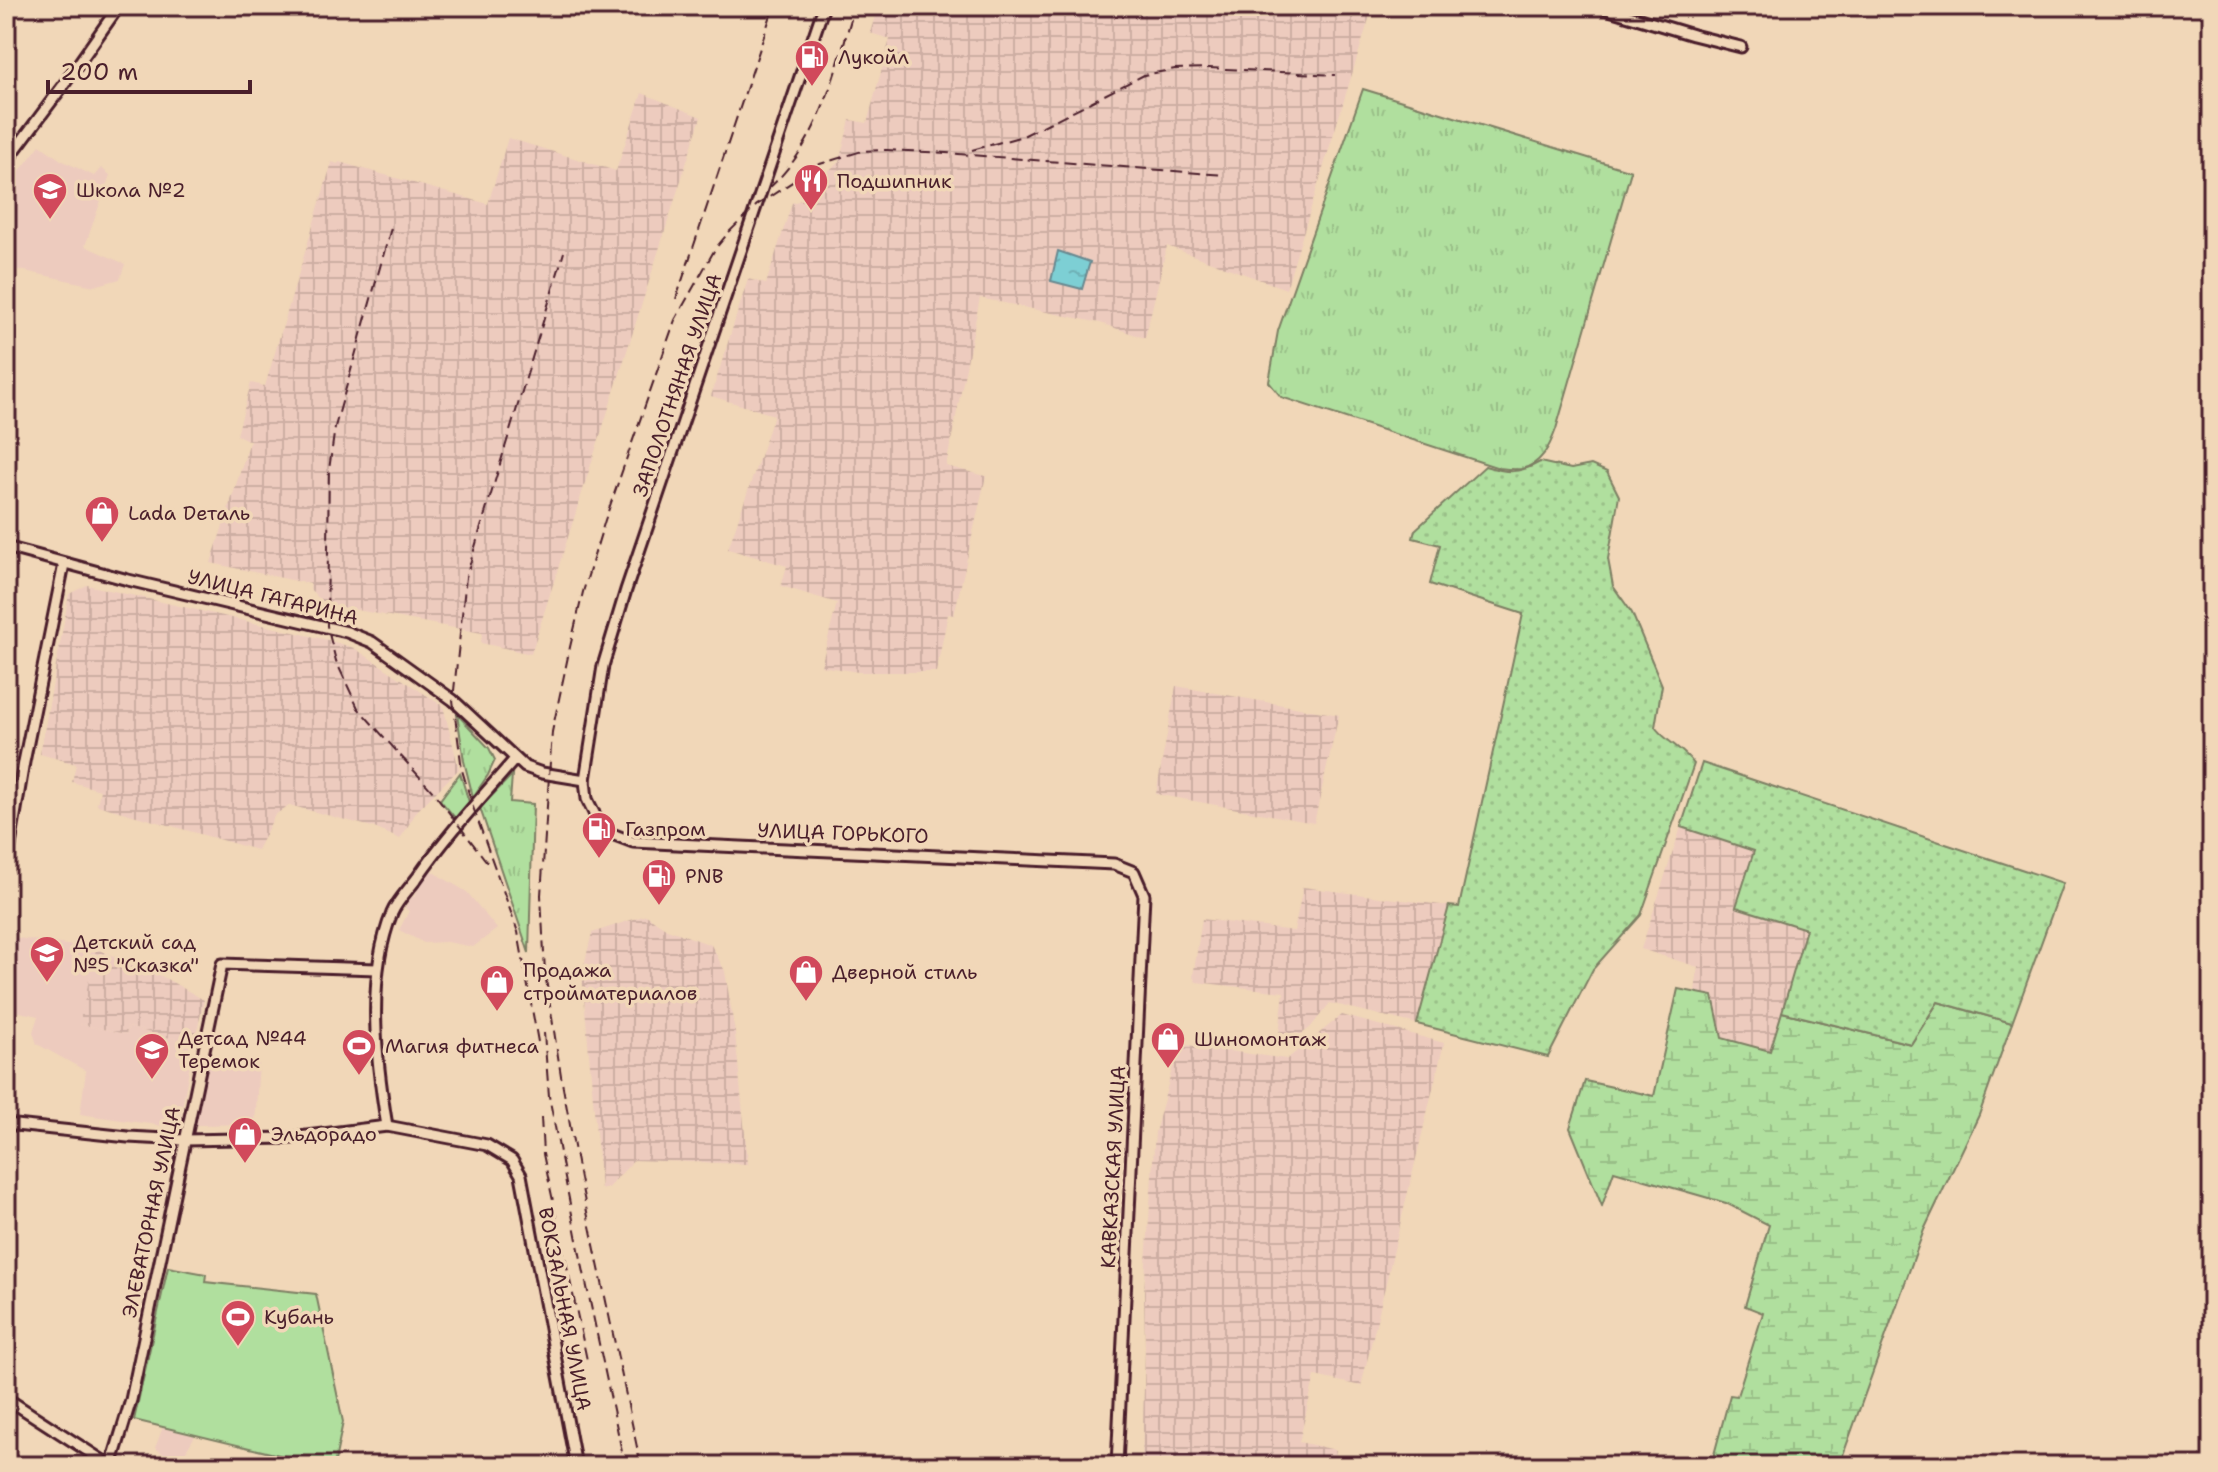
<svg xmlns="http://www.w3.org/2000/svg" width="2218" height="1472" font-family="'Shantell Sans',sans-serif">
<defs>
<pattern id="industrial-grid" width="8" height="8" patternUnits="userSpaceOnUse" patternTransform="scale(2)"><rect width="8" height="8" fill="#edcbbe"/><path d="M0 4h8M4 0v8" fill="none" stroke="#cdaea3"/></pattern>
<pattern id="grass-tufts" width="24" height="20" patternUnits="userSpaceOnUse" patternTransform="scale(2)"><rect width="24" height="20" fill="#b0df9e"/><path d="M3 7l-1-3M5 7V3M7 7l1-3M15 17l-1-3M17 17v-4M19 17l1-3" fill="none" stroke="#99bf88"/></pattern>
<pattern id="wetland-marsh" width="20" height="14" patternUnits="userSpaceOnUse" patternTransform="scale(2)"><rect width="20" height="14" fill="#b0df9e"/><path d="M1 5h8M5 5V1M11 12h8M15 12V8" fill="none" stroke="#99bf88"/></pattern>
<pattern id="garden-dots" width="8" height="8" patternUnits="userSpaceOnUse" patternTransform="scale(2)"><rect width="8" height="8" fill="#b0df9e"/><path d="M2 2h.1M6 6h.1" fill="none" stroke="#99bf88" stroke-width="1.8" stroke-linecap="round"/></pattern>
<pattern id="water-ripples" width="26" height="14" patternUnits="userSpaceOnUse" patternTransform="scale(2)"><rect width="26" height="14" fill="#7dcfd4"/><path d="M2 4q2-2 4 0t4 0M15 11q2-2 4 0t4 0" fill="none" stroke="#6eb1b6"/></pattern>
</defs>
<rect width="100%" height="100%" fill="#f1d7b8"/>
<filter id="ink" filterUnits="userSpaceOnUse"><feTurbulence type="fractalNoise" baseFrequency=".0125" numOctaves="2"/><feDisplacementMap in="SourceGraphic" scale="16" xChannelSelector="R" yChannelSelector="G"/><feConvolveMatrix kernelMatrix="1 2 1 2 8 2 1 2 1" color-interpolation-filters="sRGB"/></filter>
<g filter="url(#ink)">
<g fill="#edcbbe">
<path d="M40 145 61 160 94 176 101 168 110 175 85 246 125 264 120 279 94 286 6 267V189Z"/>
<path d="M428 869 467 892 497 929 473 947 447 942 424 943 399 930 409 911 405 908 411 896 414 897Z"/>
<path d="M11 937 96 949 80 1024 126 1034 128 1027 194 1044 178 1128 80 1114 86 1071 37 1044 33 1032 38 1016 6 1009V959Z"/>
<path d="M209 1060 259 1062 255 1124 196 1125Z"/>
<path d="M163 1427 195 1436 178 1464 155 1448Z"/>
</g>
<g fill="url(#industrial-grid)">
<path d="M878 6H1373L1286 289 1167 246 1145 338 1100 323 980 298 946 466 986 476 954 615 948 614 936 672H858L821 666 837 603 781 586 787 566 728 549 774 415 711 396 748 279 766 284 792 203 810 197 814 183 839 162 850 120 867 123 890 39 870 33Z"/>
<path d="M642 93 701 117 531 654 481 643 482 633 324 604 310 589 311 584 211 563 250 441 237 435 251 383 265 386 332 162 338 164 339 162 488 204 508 138 616 171Z"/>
<path d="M87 585 328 640 354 648 443 706 459 769 417 811 400 839 372 827 289 805 275 815 257 850 97 805 100 790 72 782 76 764 40 754 69 594Z"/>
<path d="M1176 686 1339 715 1314 823 1156 794Z"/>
<path d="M1681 827 1754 851 1806 929 1770 1051 1722 1038 1713 996 1695 992 1698 967 1641 949Z"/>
<path d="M1303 887 1449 906 1417 1024 1330 1003 1310 1028 1289 1043 1278 1042 1284 992 1196 982 1193 977 1202 919 1294 931Z"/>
<path d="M646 915 667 929 711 945 725 971 735 1033 748 1164 634 1160 608 1188 601 1189 582 974 592 933Z"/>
<path d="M96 949 156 973 204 1000 194 1044 128 1027 126 1034 79 1024Z"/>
<path d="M1342 1015 1444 1043 1361 1386 1315 1376 1299 1442 1336 1450 1333 1466H1142L1145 1347 1144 1292 1155 1132 1179 1044 1287 1059Z"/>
</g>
<g fill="url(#grass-tufts)" stroke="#7d7f64" stroke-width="2">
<path d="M1363 89 1631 171 1556 429C1550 446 1541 465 1521 469 1514 470 1506 469 1499 468L1281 397 1269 382 1278 331Z"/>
<path d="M457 714 489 748 495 760 488 775 473 797 464 761Z"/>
<path d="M460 773 469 802 456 819 440 800Z"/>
<path d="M512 775 510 802 533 804 529 953 480 808Z"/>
</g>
<path fill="url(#wetland-marsh)" stroke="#7d7f64" stroke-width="2" d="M1678 989 1713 996 1722 1038 1770 1051 1782 1012 1911 1044 1938 1002 2012 1023 1979 1115 1924 1230 1839 1466H1711L1730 1395 1737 1396 1763 1313 1745 1306 1769 1225 1726 1203 1614 1171 1602 1206 1570 1128 1585 1081 1654 1096Z"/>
<g fill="url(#garden-dots)" stroke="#7d7f64" stroke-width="2">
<path d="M1540 462 1571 469 1591 465 1607 472 1619 496 1608 559 1613 586 1632 613 1662 685 1655 727C1666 742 1683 748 1694 764L1641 915 1593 969 1548 1057 1417 1024 1449 906 1459 907 1523 614 1430 584 1440 545 1413 538 1415 530 1485 466C1508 473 1518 474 1540 462Z"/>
<path d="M1702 763 2063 883 2012 1023 1938 1002 1911 1044 1782 1012 1806 929 1736 907 1754 851 1681 827Z"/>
</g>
<path fill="#b0df9e" stroke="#7d7f64" stroke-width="2" d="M168 1267 206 1274 205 1282 316 1294 343 1422 334 1466H324L134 1420Z"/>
<path fill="url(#water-ripples)" stroke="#698990" stroke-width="2" d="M1058 251 1090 262 1082 289 1051 281Z"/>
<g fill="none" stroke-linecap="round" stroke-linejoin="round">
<g stroke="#4a1f2b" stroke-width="15">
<g id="secondary">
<path d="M824 6 626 590 603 666 585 780 587 799 598 821 612 834 633 842 1114 864 1134 872 1144 895 1117 1466"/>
<path d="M1596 6 1693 35 1741 47"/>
<path d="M6 162 65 83 119 6"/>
<path d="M6 547 128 580 347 632 372 642 453 700 525 767 542 773 585 780"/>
<path d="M6 869 24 762 64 564"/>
<path d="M6 1124 128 1137 185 1140 291 1138 387 1126 487 1145 512 1160 521 1175 576 1466"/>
<path d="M387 1126C376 1060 366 977 392 913 397 901 409 889 417 878 446 836 481 798 515 759"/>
<path d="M6 1398 111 1466"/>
<path d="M111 1466 131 1400 222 964 377 969"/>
</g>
</g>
<use href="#secondary" stroke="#f1d7b8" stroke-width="9"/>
<g stroke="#4a1f2b" stroke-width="2" stroke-dasharray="12 6" stroke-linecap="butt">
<path d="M972 150 1023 136 1144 75 1175 69 1209 68 1335 75"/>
<path d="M768 189C821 142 835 71 855 6"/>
<path d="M391 228 335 427 329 470 327 626 336 661 358 708 434 793 487 862"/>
<path d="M676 299 774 6"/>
<path d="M544 1033 549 1096 577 1240 625 1466"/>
<path d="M538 1042 518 932 473 807 462 770 453 700 466 577 564 252"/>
<path d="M541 1117 543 1154 587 1360"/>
<path d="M641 1466 580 1179 562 1082 545 973 541 895 552 732 570 647 583 592 605 520 675 320 715 249 729 232 757 205 820 164 862 151 887 150 946 153 1224 175"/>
</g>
</g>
</g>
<defs>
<g id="fuel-pin" transform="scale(1.8)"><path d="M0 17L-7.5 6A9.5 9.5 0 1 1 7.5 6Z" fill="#d1495b" stroke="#f1d7b8"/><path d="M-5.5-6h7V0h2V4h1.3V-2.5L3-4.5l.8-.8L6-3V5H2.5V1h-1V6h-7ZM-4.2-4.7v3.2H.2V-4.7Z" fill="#fff"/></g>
<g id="restaurant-pin" transform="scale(1.8)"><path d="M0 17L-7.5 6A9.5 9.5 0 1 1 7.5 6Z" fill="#d1495b" stroke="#f1d7b8"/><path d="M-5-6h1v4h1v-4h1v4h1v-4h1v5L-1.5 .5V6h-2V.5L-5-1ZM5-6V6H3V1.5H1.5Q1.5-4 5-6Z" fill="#fff"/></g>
<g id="school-pin" transform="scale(1.8)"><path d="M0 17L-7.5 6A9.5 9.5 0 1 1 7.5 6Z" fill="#d1495b" stroke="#f1d7b8"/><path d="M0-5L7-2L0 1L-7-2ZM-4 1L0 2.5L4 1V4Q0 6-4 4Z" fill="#fff"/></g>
<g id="shop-pin" transform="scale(1.8)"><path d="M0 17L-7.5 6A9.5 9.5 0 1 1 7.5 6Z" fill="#d1495b" stroke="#f1d7b8"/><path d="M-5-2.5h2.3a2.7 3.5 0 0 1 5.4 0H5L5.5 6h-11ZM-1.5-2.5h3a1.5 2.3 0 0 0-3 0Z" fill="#fff"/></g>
<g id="stadium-pin" transform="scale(1.8)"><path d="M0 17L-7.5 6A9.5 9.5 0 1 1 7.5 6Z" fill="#d1495b" stroke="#f1d7b8"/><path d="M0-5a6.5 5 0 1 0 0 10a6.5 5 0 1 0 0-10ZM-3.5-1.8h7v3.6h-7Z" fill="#fff"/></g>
</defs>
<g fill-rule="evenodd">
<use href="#fuel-pin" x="812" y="57"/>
<use href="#restaurant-pin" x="811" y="181"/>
<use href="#school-pin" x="50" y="190"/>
<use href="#shop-pin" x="102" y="513"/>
<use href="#fuel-pin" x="599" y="829"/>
<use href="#fuel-pin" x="659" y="876"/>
<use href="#school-pin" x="47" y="953"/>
<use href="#shop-pin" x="806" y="972"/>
<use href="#shop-pin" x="497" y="982"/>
<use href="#shop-pin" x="1168" y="1039"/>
<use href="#stadium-pin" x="359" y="1046"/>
<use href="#school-pin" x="152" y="1050"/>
<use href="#shop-pin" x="245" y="1134"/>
<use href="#stadium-pin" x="238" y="1317"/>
</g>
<g text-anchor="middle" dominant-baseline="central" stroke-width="7" stroke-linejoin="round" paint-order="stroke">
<g font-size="20" fill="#4a1f2b" stroke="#f1d7b8" text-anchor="start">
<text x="838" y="57">Лукойл</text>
<text x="837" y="181">Подшипник</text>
<text x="76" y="190">Школа №2</text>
<text x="128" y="513">Lada Dеталь</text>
<text x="625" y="829">Газпром</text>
<text x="685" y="876">PNB</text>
<text x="73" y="942">Детский сад<tspan x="73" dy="23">№5 "Сказка"</tspan></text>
<text x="523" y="970">Продажа<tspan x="523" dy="23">стройматериалов</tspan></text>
<text x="832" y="972">Дверной стиль</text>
<text x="178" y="1038">Детсад №44<tspan x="178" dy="23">Теремок</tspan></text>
<text x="1194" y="1039">Шиномонтаж</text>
<text x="385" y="1046">Магия фитнеса</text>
<text x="271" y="1134">Эльдорадо</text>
<text x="264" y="1317">Кубань</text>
</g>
<g font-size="20" fill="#4a1f2b" stroke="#f1d7b8">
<text transform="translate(677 385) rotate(-71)">ЗАПОЛОТНЯНАЯ УЛИЦА</text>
<text transform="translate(273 597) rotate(14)">УЛИЦА ГАГАРИНА</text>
<text transform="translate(843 833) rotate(2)">УЛИЦА ГОРЬКОГО</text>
<text transform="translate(1113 1167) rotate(-87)">КАВКАЗСКАЯ УЛИЦА</text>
<text transform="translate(151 1212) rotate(-78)">ЭЛЕВАТОРНАЯ УЛИЦА</text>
<text transform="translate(565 1309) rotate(79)">ВОКЗАЛЬНАЯ УЛИЦА</text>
</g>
</g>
<rect width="2218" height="1472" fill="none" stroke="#f1d7b8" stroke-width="32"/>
<rect x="16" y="16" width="2186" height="1440" fill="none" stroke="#4a1f2b" stroke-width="3" filter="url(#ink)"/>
<path d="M48 80v12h202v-12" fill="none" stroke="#4a1f2b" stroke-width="4"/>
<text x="60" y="80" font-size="24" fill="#4a1f2b" stroke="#f1d7b8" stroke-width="6" paint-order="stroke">200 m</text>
</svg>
